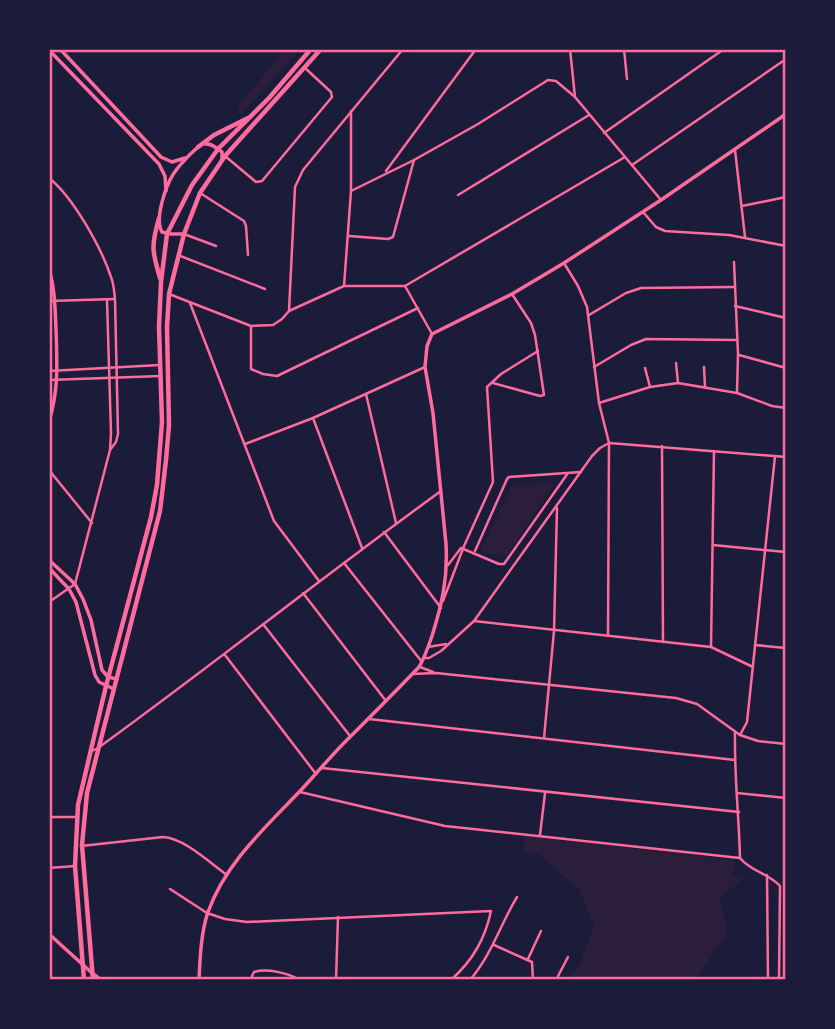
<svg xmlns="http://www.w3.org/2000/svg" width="835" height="1029" font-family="'Source Serif 4',serif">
<rect width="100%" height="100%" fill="#1b1b3a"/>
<g fill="#2a1e3b">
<path d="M282 49 299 50 277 76 240 115 238 105 277 60Z"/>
<path d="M555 483 506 557 479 552 512 485Z"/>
<path d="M525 836 735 860 733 876 744 877 720 899 728 932 697 977 696 980H569L581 961 594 926 579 889 537 853 523 852Z"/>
</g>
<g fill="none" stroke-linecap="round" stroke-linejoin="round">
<g stroke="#ff6b9d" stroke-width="2.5">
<path d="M570 49 575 97 661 200"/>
<path d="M624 49 627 79"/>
<path d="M604 133 724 49"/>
<path d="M735 150 745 237"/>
<path d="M225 156 256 182 262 181 332 97 331 92 305 68"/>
<path d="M632 165 786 59"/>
<path d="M386 171 476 49"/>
<path d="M49 178C73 197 101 247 111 277 114 284 114 291 115 299L118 434 116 442 110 450"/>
<path d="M351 191 414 160 478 124 548 80 556 81 575 97"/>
<path d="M200 193 244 221 246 226 248 255"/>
<path d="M458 195 589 115"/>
<path d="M742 206 786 197"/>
<path d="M643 212 656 227 665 231 729 235 786 246"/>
<path d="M184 234 216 246"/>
<path d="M349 236 388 239 393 237 414 160"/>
<path d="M178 255 265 289"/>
<path d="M734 262 738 354 737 392"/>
<path d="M564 263 578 286 587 307 599 403 609 443 608 636"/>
<path d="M344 286 351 191V111"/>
<path d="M405 286 625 157"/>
<path d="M169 294 251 326 273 325 282 319 289 311 344 286H405L432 334"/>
<path d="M49 301 115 299"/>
<path d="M190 303 274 521 319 581"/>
<path d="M735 306 786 318"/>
<path d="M289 311 295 187 303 170 403 49"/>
<path d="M589 315 626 293 641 288 734 287"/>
<path d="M251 326V369L263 374 277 376 418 308"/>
<path d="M739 355 786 368"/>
<path d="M676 363 678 383"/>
<path d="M594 367 631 345 646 339 736 340"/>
<path d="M704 367 705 387"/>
<path d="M645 368 650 387"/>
<path d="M49 371 160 365"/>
<path d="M49 380 161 376"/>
<path d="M493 383 540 396 544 395 535 335 531 323 512 294"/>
<path d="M366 394 396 523"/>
<path d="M599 403 650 387 678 383 737 393 772 406 786 408"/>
<path d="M313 418 362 548"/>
<path d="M245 444 313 418 425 367"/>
<path d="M662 446 663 642"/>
<path d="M49 470 92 523"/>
<path d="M384 532 441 608"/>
<path d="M713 545 786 552"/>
<path d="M461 548 499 564H504L568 473"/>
<path d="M475 551 507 479 509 477 581 472"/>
<path d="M344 563 422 662"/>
<path d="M448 565 461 548"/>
<path d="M303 593 386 701"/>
<path d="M443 601 464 546 493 482 487 387 501 374 538 351"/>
<path d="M49 602 75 584 110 450 111 433 107 300"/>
<path d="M474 621 711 647 753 667"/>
<path d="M263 624 350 736"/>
<path d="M755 645 786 648"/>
<path d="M428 647 446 644"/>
<path d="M711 647 714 451"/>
<path d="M225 655 316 774"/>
<path d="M424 658H429L441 651 474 621 592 456 600 448 609 443 786 457"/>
<path d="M420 667 433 672"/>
<path d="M412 674 436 673 676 698 697 704 740 735 758 741 786 744"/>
<path d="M369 719 735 760"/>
<path d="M735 732C734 774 739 816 740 858 750 871 768 873 780 886L779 980"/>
<path d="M740 735 747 722 775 456"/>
<path d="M544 738 554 631 557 508"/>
<path d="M90 752 98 748C214 664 325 575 441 491"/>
<path d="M322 768 739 812"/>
<path d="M300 792 445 826 740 858"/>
<path d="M737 793 786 798"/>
<path d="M49 817H76"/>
<path d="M540 835 545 793"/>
<path d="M81 846 163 837C184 838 210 863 227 875"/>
<path d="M49 868 75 866"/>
<path d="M767 875 768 980"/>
<path d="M170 889 207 913 225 919 247 922 491 911C485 939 473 960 451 980"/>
<path d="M494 945 532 962 533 980"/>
<path d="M528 959 541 931"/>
<path d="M250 980 254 972C267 968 288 973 300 980"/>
<path d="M336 980 338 917"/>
<path d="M470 980C492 954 500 925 517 897"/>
<path d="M556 980 568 957"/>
</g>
<g stroke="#ff6b9d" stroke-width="3.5">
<path d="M60 49 161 157 172 162 185 158"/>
<path d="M49 50 159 164 165 176 166 191"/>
<path d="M205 144C211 143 217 148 222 152V160"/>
<path d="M184 234H171L162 232C154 219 166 185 174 173 181 163 189 155 198 147"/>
<path d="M49 269C55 289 55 309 56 329 57 361 59 390 49 421"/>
<path d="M49 367V378"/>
<path d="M49 560 75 584 83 599 91 620 102 670 108 677 117 679"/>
<path d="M49 568 69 589 76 602 95 675 99 682 114 689"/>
<path d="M92 973 101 980"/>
<path d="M199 980C200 959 201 932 208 912 226 862 266 827 301 790 318 772 334 752 352 735 374 713 397 690 419 667 425 657 428 647 432 636 442 604 448 578 446 544L433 413 425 367 427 346 432 334 512 294 564 263 661 200 786 114"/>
</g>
<path stroke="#ff6b9d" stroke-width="3.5" d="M49 934 92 973"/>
<g stroke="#ff6b9d" stroke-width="4.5">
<path d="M198 147 214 135 248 118"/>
<path d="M159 218C151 246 152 251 160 278"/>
<path d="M84 980 75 866 78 805 106 686 151 517 157 485 162 422 159 327 161 282 167 234 192 185 218 149 269 98 311 49"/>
<path d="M93 980 82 845 87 793 160 511 166 460 169 425 167 327 169 294 184 234 200 193 225 156 321 49"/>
</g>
</g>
<rect width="835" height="1029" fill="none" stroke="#1b1b3a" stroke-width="102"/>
<rect x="51" y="51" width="733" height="927" fill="none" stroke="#ff6b9d" stroke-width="2.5"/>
</svg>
